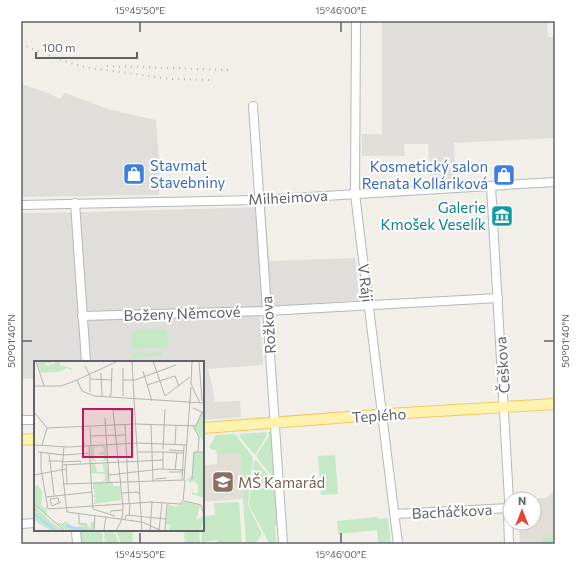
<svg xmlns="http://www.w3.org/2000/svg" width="576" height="565" font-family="Commissioner,sans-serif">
<rect width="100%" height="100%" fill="#f1efe8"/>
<g fill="#e0deda">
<path d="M382 21H547L548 37H555V138L454 143 456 180 431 181 428 144H404L405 156H362V134H382Z"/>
<path d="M21 84 48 93 60 99 65 93 111 110 156 120 159 159V195L21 197Z"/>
<path d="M265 207 269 261 355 258 360 300 259 308 263 365 208 369 213 389 215 402 240 401 241 417 203 420V362H35V378L21 379V213L88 212Z"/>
</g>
<g fill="#e1ded6">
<path d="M240 452 243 499 203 502V455L205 465 217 464V454Z"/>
<path d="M555 491V544H520L519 523H534V499L545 498Z"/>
</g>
<g fill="#c5e8c5">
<path d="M167 329 168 347 132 349 131 331Z"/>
<path d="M162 352V356L131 358V354Z"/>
<path d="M267 432V435L255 455 239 436 240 434Z"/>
<path d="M268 432H271L274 477 269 473 256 456 269 436Z"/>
<path d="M235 434 253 457 248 505 262 534 255 544H246L240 453 217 454 216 450H212L209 447 216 435Z"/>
<path d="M335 455 338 494 321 495 318 456Z"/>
<path d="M256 460 269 476 274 481 277 524 275 526 276 541 274 544 269 543 249 505 254 461Z"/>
<path d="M239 502 242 544H217V540L202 542 201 530H203V516L215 515 214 503Z"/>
<path d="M377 517 378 519 388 518 391 544H378L377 530 338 534 337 521Z"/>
<path d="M79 530H102L103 544H79Z"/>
<path d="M104 530H114L119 544H105Z"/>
<path d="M116 530H132L133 544H121Z"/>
<path d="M184 530H199L200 544H185Z"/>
<path d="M546 535H555V544H541L542 540 546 537Z"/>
</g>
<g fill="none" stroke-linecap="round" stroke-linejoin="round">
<g stroke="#b5b8bc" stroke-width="10">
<g id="minor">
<path d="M356 21 355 194 398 544"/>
<path d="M253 106 283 544"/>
<path d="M491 186 509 500 508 514 509 544"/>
<path d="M75 203 86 362"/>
<path d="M21 205 259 200 555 182"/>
<path d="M82 316 267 311 498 298"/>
<path d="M21 420H35"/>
<path d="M395 514 509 508"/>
<path d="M21 524 35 523"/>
<path d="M76 530 77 544"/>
</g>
</g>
<g stroke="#f2c960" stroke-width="12">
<g id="major">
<path d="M203 428 388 414 555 404"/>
<path d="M21 440 35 439"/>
</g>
</g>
<use href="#minor" stroke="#fff" stroke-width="8"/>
<use href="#major" stroke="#fff2af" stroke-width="10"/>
<g stroke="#b6b7b8" stroke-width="2" stroke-dasharray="1 5" stroke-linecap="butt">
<path d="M21 44 56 58 73 64 90 68 171 79 212 80"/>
<path d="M107 66 231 70"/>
</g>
</g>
<path fill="none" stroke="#5f6368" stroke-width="1.5" d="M140 22V32M341 22V32M22 341H32M544 341H554M140 533V543M341 533V543"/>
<defs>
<g id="shop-square" transform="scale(1.15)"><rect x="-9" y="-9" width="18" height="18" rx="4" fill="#3f7fe0" stroke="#fff"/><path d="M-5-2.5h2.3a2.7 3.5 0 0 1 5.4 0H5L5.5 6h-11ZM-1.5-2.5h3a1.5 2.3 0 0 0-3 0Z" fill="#fff"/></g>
<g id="museum-square" transform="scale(1.15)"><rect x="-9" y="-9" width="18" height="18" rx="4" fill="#0f9aa8" stroke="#fff"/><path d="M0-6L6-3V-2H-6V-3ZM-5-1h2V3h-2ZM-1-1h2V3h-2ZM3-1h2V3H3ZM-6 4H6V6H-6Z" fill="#fff"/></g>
<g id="school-square" transform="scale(1.15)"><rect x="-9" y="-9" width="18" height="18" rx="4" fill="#8d6e63" stroke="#fff"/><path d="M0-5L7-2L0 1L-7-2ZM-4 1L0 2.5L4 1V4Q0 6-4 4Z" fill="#fff"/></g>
</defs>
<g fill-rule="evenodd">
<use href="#shop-square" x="134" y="174"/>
<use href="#shop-square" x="504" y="175"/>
<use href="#museum-square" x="502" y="216"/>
<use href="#school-square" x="223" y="482"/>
</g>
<g text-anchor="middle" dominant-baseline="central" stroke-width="4" stroke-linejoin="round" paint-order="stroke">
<g font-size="15" fill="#366cbe" stroke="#fff" text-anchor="start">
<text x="150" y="165">Stavmat<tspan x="150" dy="17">Stavebniny</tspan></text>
<text x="488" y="166" text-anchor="end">Kosmetický salon<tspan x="488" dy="17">Renata Kolláriková</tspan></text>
</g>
<g font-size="15" fill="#5f6368" stroke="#fff">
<text transform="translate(288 197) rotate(-3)">Milheimova</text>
<text transform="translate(366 283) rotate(83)">V Ráji</text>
<text transform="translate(182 313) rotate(-2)">Boženy Němcové</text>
<text transform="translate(268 325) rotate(-94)">Rožkova</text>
<text transform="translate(502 365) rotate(-94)">Češkova</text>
<text transform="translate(379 415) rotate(-4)">Teplého</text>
<text transform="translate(452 511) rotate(-3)">Bacháčkova</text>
</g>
<g font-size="15" fill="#0d838f" stroke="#fff" text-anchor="end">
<text x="486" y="207">Galerie<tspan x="486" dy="17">Kmošek Veselík</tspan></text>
</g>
<g font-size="15" fill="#785e54" stroke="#fff" text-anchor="start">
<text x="238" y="482">MŠ Kamarád</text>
</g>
</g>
<g transform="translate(34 361)">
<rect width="170" height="170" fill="#f1efe8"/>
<path d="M3 0H17V3L11 1 12 5 26 0V4L37 7 39 10 33 7 25 11 7 12ZM168 52H170V82L160 66ZM72 85 73 100H67L70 98V94H65V92L70 90V87L66 86 60 87 61 99 65 100 57 101 56 86ZM163 91 170 92V137L158 133 159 128V132H164V123L159 120 158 124 159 120 157 122 153 119 159 114V92ZM61 102 63 111H70L69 103 73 102 75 120H68L71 118V113L57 112V104ZM59 122H79V125H86L87 139 60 143 62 136H59L61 132 59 130 61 129 59 128ZM4 124 8 130 7 145 13 147V154L0 143V125ZM149 141 166 144 162 160 170 154 167 170 135 169 136 164 132 163 134 143 142 146ZM0 144 16 160 30 170 19 168 18 170 4 162 0 158ZM32 160 39 166 54 164 56 168 57 161H61L60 170H33L22 161 28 163Z" fill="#c5e8c5"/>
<path fill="none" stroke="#aadaff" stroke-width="2" d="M0 153 22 170M32 165 54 170"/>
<path fill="none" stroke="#b3b3b1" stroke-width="1" d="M2 0 10 25M98 0 100 37M119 0 131 35 156 16M158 0 157 23 166 42M165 0 168 40M51 5 56 15V31M109 10 118 40M67 12 68 35M57 18 78 19M43 19 84 0M89 19H101L142 4M113 24 141 15 145 25M0 25H27L43 19 48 30 60 35 170 42M75 35 77 34 78 7M89 35V7M100 38 108 170M159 47 170 52M1 52 13 67M71 57 75 121M91 64 95 142M117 64 119 120M159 65 165 76 164 90M48 66 50 84M56 66 57 85M13 67 102 63 162 65 168 51M56 75 91 74M103 82 153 84M0 84 35 86 103 82M8 84 13 67M141 84 142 65M55 85 56 101M30 86 28 108 33 151 108 161 128 170M129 89 131 48M135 89 150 90M4 91 30 94 56 92M7 91V108L14 148 118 141M104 91H129V108M129 91 149 92M15 92 20 134M14 100H28M28 101 46 100 47 102M56 101 59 148 81 155M32 103 33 123M28 104 129 99M141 109 143 92M135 111H148M0 114 32 108M75 114 126 108 151 109M121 118 133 117M148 118 150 85M158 118 160 91H169M150 119 157 26M29 123 150 119M88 132 104 131 105 133M12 136 58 131M150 140 167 144 170 154M25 141 24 137 16 138 18 145 27 141M117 141 146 143M0 143 31 170M146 143 149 140 151 119M45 152V163H53M76 152 77 150 89 149M95 155 96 143M91 159 92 154 132 158M70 169 72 155M125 169 128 142M60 170 61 154M82 170 88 158 89 146 79 49H98M116 170 118 141M131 170 133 143"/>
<path fill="#c2185b" fill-opacity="0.15" stroke="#c2185b" stroke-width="2" d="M49 48H98V96H49Z"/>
<rect width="170" height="170" fill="none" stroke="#5f6368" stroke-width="2"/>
</g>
<rect width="576" height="565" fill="none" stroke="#ffffff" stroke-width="44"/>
<g transform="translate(522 511)"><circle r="19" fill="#ffffff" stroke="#bfc1c3"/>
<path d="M0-3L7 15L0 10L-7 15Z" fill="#ea4335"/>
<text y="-6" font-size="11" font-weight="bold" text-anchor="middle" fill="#5f6368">N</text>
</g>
<path d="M36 52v6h101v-6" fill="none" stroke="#5f6368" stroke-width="2"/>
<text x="42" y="52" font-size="12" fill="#5f6368" stroke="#ffffff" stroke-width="3" paint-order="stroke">100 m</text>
<rect x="22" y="22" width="532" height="521" fill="none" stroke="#5f6368" stroke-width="1.5"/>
<g font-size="10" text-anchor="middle" fill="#5f6368">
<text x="140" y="14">15°45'50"E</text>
<text x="341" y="14">15°46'00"E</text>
<text transform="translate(11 341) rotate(-90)" y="4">50°01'40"N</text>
<text transform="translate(565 341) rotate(-90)" y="4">50°01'40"N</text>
<text x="140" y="558">15°45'50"E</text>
<text x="341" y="558">15°46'00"E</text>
</g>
</svg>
